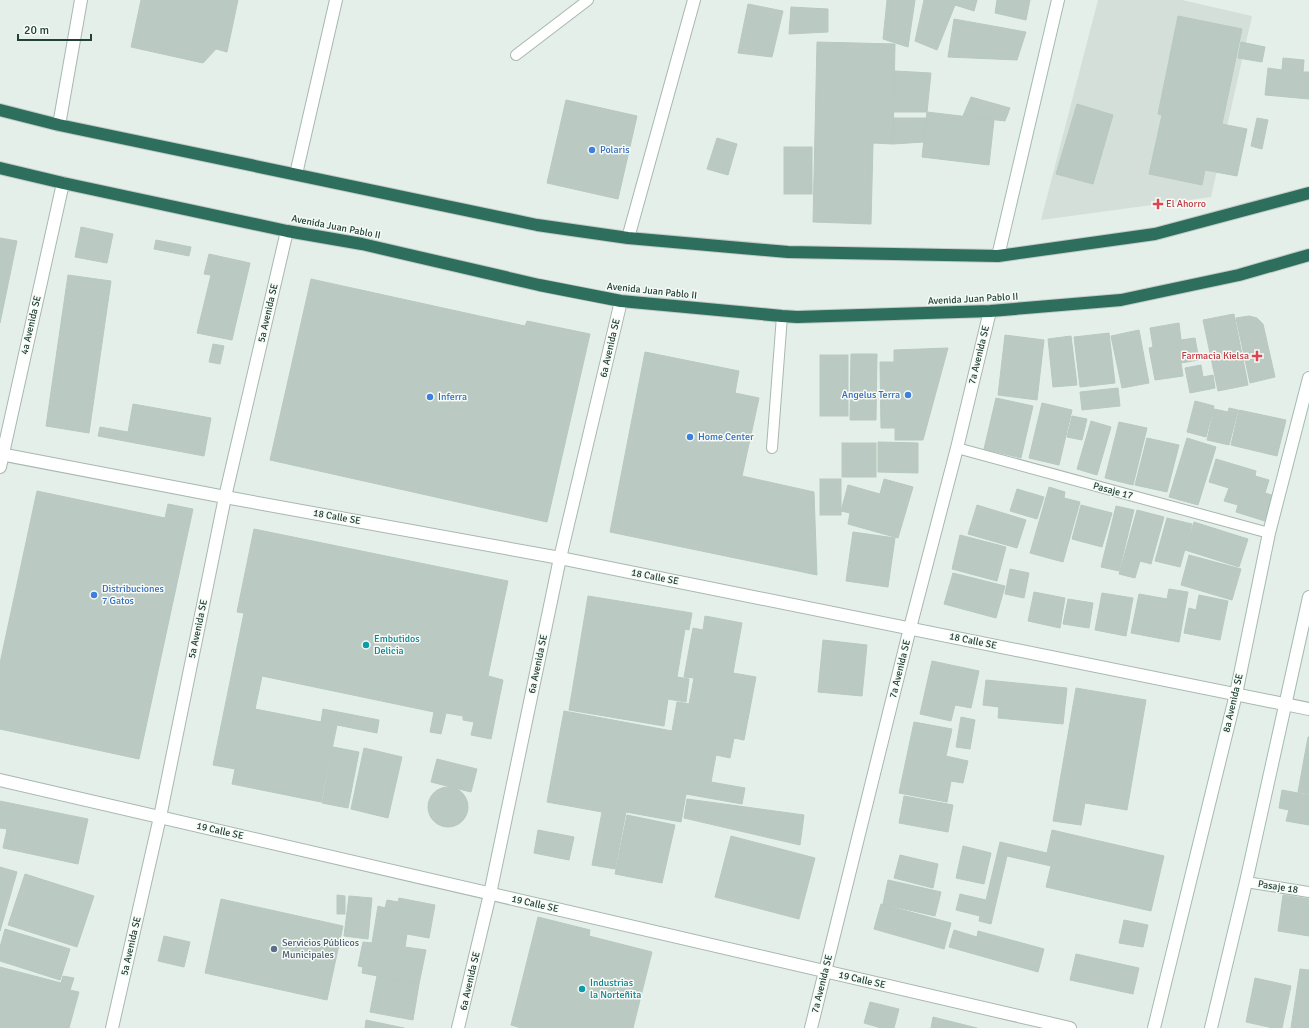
<svg xmlns="http://www.w3.org/2000/svg" width="1309" height="1028" font-family="Signika,sans-serif">
<rect width="100%" height="100%" fill="#e5efe9"/>
<path fill="#d3dfd8" d="M1098 0H1182L1252 16 1211 197 1041 220Z"/>
<g fill="#bacac2" stroke="#b7c9c0">
<path d="M141 0H238L227 52 216 49 203 63 131 47Z"/>
<path d="M887 0H915L908 47 883 39Z"/>
<path d="M924 0H977L974 11 955 5 937 50 915 41Z"/>
<path d="M997 0H1030L1026 20 995 13Z"/>
<path d="M748 4 783 11 772 57 738 53Z"/>
<path d="M791 7 828 9V32L789 34Z"/>
<path d="M1178 16 1242 29 1222 124 1247 129 1237 176 1205 170 1202 185 1149 174 1162 115 1158 114Z"/>
<path d="M954 19 1026 32 1017 60 948 57Z"/>
<path d="M817 42 895 44 893 144 873 143 871 224 813 222Z"/>
<path d="M1241 42 1265 47 1262 62 1238 58Z"/>
<path d="M1283 58 1304 60 1303 72H1309V99L1265 95 1268 68 1282 70Z"/>
<path d="M895 71 931 73 927 112H894Z"/>
<path d="M971 97 1010 108 1005 121 963 116Z"/>
<path d="M566 100 637 116 618 199 547 183Z"/>
<path d="M1077 104 1113 115 1093 184 1056 174Z"/>
<path d="M927 112 994 120 989 165 922 157Z"/>
<path d="M894 118H926L924 142 893 144Z"/>
<path d="M1257 118 1268 120 1262 149 1251 146Z"/>
<path d="M717 138 737 144 728 175 707 169Z"/>
<rect x="784" y="147" width="28" height="47"/>
<path d="M81 227 113 234 107 263 75 257Z"/>
<path d="M0 238 17 241 0 323Z"/>
<path d="M156 240 191 247 189 256 154 249Z"/>
<path d="M209 254 250 263 232 340 197 333 211 275 204 274Z"/>
<path d="M68 275 111 281 89 433 46 426Z"/>
<path d="M311 279 525 326 527 321 590 334 547 522 270 460Z"/>
<path d="M1234 314 1248 385 1218 391 1203 320Z"/>
<path d="M1249 316 1257 318 1263 324 1275 377 1250 383 1236 318Z"/>
<path d="M1179 323 1181 340 1195 338 1199 360 1181 363 1183 376 1155 380 1149 348 1153 347 1150 328Z"/>
<path d="M1139 330 1149 383 1122 388 1111 336Z"/>
<path d="M1109 333 1115 383 1080 387 1074 337Z"/>
<path d="M1005 335 1044 340 1037 400 998 395Z"/>
<path d="M1071 336 1077 385 1053 387 1048 339Z"/>
<path d="M213 344 224 346 220 364 209 362Z"/>
<path d="M948 348 923 440H895V428H881L880 362H894V350Z"/>
<path d="M645 352 739 371 735 393 759 398 742 476 814 492 817 575 610 532Z"/>
<path d="M851 354H877L876 420H850Z"/>
<rect x="820" y="355" width="28" height="61"/>
<path d="M1201 365 1203 377 1213 375 1215 388 1190 393 1185 368Z"/>
<path d="M1118 388 1120 406 1082 410 1080 392Z"/>
<path d="M996 398 1033 406 1021 458 984 449Z"/>
<path d="M1195 401 1214 406 1206 437 1187 432Z"/>
<path d="M1042 403 1072 410 1059 465 1029 458Z"/>
<path d="M133 404 211 418 204 456 98 436 100 427 128 432Z"/>
<path d="M1229 408 1238 410 1229 445 1207 440 1214 409 1228 412Z"/>
<path d="M1239 410 1286 420 1277 456 1231 445Z"/>
<path d="M1072 416 1087 419 1082 440 1067 437Z"/>
<path d="M1091 421 1111 427 1097 475 1077 469Z"/>
<path d="M1119 422 1147 428 1133 485 1105 478Z"/>
<path d="M1147 438 1179 445 1167 492 1135 485Z"/>
<path d="M1187 438 1216 447 1198 505 1169 497Z"/>
<path d="M878 442 918 443V473L878 472Z"/>
<rect x="842" y="443" width="34" height="34"/>
<path d="M1216 459 1256 471 1255 476 1269 480 1265 493 1275 496 1268 522 1236 512 1238 505 1224 501 1229 488 1209 482Z"/>
<rect x="820" y="479" width="21" height="36"/>
<path d="M884 479 913 487 898 538 848 524 850 513 841 511 848 485 880 494Z"/>
<path d="M1049 487 1065 492 1064 498 1080 502 1063 562 1030 553Z"/>
<path d="M1017 489 1044 497 1037 519 1010 511Z"/>
<path d="M37 491 165 518 168 504 193 509 139 759 0 729V663Z"/>
<path d="M977 505 1026 520 1017 548 968 534Z"/>
<path d="M1081 505 1112 513 1102 547 1072 539Z"/>
<path d="M1116 506 1134 510 1119 571 1101 567Z"/>
<path d="M1137 510 1164 517 1151 564 1140 561 1135 578 1119 574Z"/>
<path d="M1167 518 1192 524 1180 567 1155 561Z"/>
<path d="M1194 522 1248 539 1239 567 1185 550Z"/>
<path d="M254 529 508 581 488 676 503 680 491 739 471 735 474 722 463 720V716L446 713 441 734 430 732 434 712 262 676 255 709 321 722 323 709 379 720 377 733 337 725 321 802 232 784 235 769 213 765 244 613 237 612Z"/>
<path d="M853 532 895 538 888 587 846 581Z"/>
<path d="M960 535 1006 547 997 581 952 569Z"/>
<path d="M1189 555 1241 569 1232 600 1181 585Z"/>
<path d="M1010 569 1029 573 1024 598 1005 594Z"/>
<path d="M953 573 1005 586 996 618 944 604Z"/>
<path d="M1169 589 1188 592 1179 642 1131 633 1139 594 1167 599Z"/>
<path d="M1034 592 1065 598 1060 628 1028 621Z"/>
<path d="M1102 593 1133 598 1126 636 1095 630Z"/>
<path d="M1199 595 1228 601 1220 640 1184 633 1189 608 1196 610Z"/>
<path d="M588 596 692 613 689 630 685 629 677 677 689 679 686 702 668 699 664 726 569 710Z"/>
<path d="M1068 599 1093 603 1089 628 1063 624Z"/>
<path d="M705 616 742 623 733 673 756 677 744 740 734 738 730 758 716 755 711 782 745 788 742 804 686 794 681 822 626 812 615 869 592 865 602 812 547 802 564 711 672 731 677 702 689 704 694 678 684 677 693 628 703 630Z"/>
<path d="M823 640 867 645 862 696 818 692Z"/>
<path d="M932 661 979 671 971 708 955 705 951 721 920 714Z"/>
<path d="M986 680 1067 688 1063 724 998 718 999 707 983 705Z"/>
<path d="M1076 688 1146 700 1127 810 1085 803 1081 825 1053 821Z"/>
<path d="M961 717 975 720 970 749 956 747Z"/>
<path d="M914 722 952 729 946 756 968 761 963 783 951 781 947 802 899 793Z"/>
<path d="M1308 737H1309V794L1298 792Z"/>
<path d="M333 747 359 752 348 808 322 803Z"/>
<path d="M364 748 402 757 388 818 351 809Z"/>
<path d="M437 759 477 769 471 792 431 782Z"/>
<circle cx="448" cy="807" r="20"/>
<path d="M1282 790 1309 795V825L1286 821 1289 810 1279 808Z"/>
<path d="M904 796 953 805 948 832 899 823Z"/>
<path d="M687 799 804 815 800 845 684 818Z"/>
<path d="M0 801 88 819 78 864 3 848 7 829 0 828Z"/>
<path d="M627 815 675 825 662 883 615 874Z"/>
<path d="M538 830 574 837 569 860 534 853Z"/>
<path d="M1052 830 1164 856 1151 911 1046 887 1051 866 1007 856 991 924 979 921 980 916 956 910 960 894 986 900 1000 842 1047 853Z"/>
<path d="M731 836 815 858 799 919 715 897Z"/>
<path d="M963 846 991 853 984 884 956 878Z"/>
<path d="M900 855 938 864 933 888 894 878Z"/>
<path d="M0 867 17 872 0 931Z"/>
<path d="M25 874 94 896 77 947 8 925Z"/>
<path d="M888 880 941 892 935 916 883 904Z"/>
<path d="M337 895 345 896V914H337Z"/>
<path d="M1283 895 1309 899V936L1278 931Z"/>
<path d="M349 896 372 898 368 939 344 936Z"/>
<path d="M399 898 435 905 429 938 407 934 405 947 426 950 419 984 362 973 363 967 358 966 363 942 372 943 378 906 385 908 387 900 398 902Z"/>
<path d="M221 899 343 926 327 1000 205 973Z"/>
<path d="M881 904 951 923 944 949 874 929Z"/>
<path d="M538 917 590 930 589 936 652 952 633 1028H521L511 1025Z"/>
<path d="M1124 920 1148 925 1143 947 1119 943Z"/>
<path d="M5 929 70 949 60 980 0 961V947Z"/>
<path d="M954 930 977 937 978 931 1044 949 1038 972 949 947Z"/>
<path d="M164 936 190 942 184 967 158 961Z"/>
<path d="M1076 954 1139 968 1133 994 1070 980Z"/>
<path d="M0 967 61 983 63 976 74 978 70 990 79 992 69 1028H0Z"/>
<path d="M1300 969 1309 970V1028H1291Z"/>
<path d="M377 976 419 984 413 1020 370 1012Z"/>
<path d="M1255 978 1291 986 1282 1028H1273L1246 1022Z"/>
<path d="M870 1002 899 1009 894 1028H881L864 1023Z"/>
<path d="M933 1017 961 1024 960 1028H931Z"/>
<path d="M366 1020 404 1028H365Z"/>
<path d="M961 1024 977 1028H960Z"/>
</g>
<g fill="none" stroke-linecap="round" stroke-linejoin="round">
<g stroke="#a7b8b0" stroke-width="12">
<g id="lane">
<path d="M516 55 588 0"/>
<path d="M772 448 782 316"/>
<path d="M957 448 1269 533"/>
<path d="M1246 882 1309 892"/>
</g>
</g>
<g stroke="#a7b8b0" stroke-width="14">
<g id="street">
<path d="M59 125 81 0"/>
<path d="M296 174 336 0"/>
<path d="M628 238 694 0"/>
<path d="M0 454 225 497 560 558 1309 709"/>
<path d="M0 467 63 183"/>
<path d="M0 780 1070 1028"/>
<path d="M112 1028 160 817 225 497 287 231"/>
<path d="M458 1028 490 894 560 558 621 301"/>
<path d="M811 1028 910 628 957 448 990 311"/>
</g>
</g>
<g stroke="#a3bbb0" stroke-width="14">
<g id="secondary">
<path d="M998 256 1058 0"/>
<path d="M1154 1028 1236 694 1269 533 1309 378"/>
<path d="M1211 1028 1246 882 1309 597"/>
</g>
</g>
<g stroke="#c1cac7" stroke-width="14">
<g id="highway">
<path d="M0 110 59 125 537 225 628 238 788 252 998 256 1155 234 1309 193"/>
<path d="M0 168 63 183 287 231 362 244 539 285 621 301 782 316 797 317 990 311 1121 300 1239 275 1309 255"/>
</g>
</g>
<use href="#lane" stroke="#fff" stroke-width="10"/>
<use href="#street" stroke="#fff" stroke-width="12"/>
<use href="#secondary" stroke="#fff" stroke-width="12"/>
<use href="#highway" stroke="#2d6f5c" stroke-width="12"/>
</g>
<g fill="#3f7fe0" stroke="#f6fbf8" stroke-width="1.5">
<circle cx="592" cy="150" r="4"/>
<circle cx="908" cy="395" r="4"/>
<circle cx="430" cy="397" r="4"/>
<circle cx="690" cy="437" r="4"/>
<circle cx="94" cy="595" r="4"/>
</g>
<g fill="#e0444e" stroke="#f6fbf8" stroke-width="1.5">
<path d="M1156 198h4v4h4v4h-4v4h-4v-4h-4v-4h4z"/>
<path d="M1255 350h4v4h4v4h-4v4h-4v-4h-4v-4h4z"/>
</g>
<g fill="#0f9aa8" stroke="#f6fbf8" stroke-width="1.5">
<circle cx="366" cy="645" r="4"/>
<circle cx="582" cy="989" r="4"/>
</g>
<circle fill="#5c6f8a" stroke="#f6fbf8" stroke-width="1.5" cx="274" cy="949" r="4"/>
<g text-anchor="middle" dominant-baseline="central" stroke-width="3" stroke-linejoin="round" paint-order="stroke">
<g font-size="10" fill="#366cbe" stroke="#f6fbf8" text-anchor="start">
<text x="600" y="150">Polaris</text>
<text x="900" y="395" text-anchor="end">Angelus Terra</text>
<text x="438" y="397">Inferra</text>
<text x="698" y="437">Home Center</text>
<text x="102" y="589">Distribuciones<tspan x="102" dy="12">7 Gatos</tspan></text>
</g>
<g font-size="10" fill="#be3a42" stroke="#f6fbf8" text-anchor="start">
<text x="1166" y="204">El Ahorro</text>
<text x="1249" y="356" text-anchor="end">Farmacia Kielsa</text>
</g>
<g font-size="10" fill="#234237" stroke="#f6fbf8">
<text transform="translate(336 227) rotate(11)">Avenida Juan Pablo II</text>
<text transform="translate(652 291) rotate(6)">Avenida Juan Pablo II</text>
<text transform="translate(973 299) rotate(-3)">Avenida Juan Pablo II</text>
<text transform="translate(268 313) rotate(-77)">5a Avenida SE</text>
<text transform="translate(31 325) rotate(-77)">4a Avenida SE</text>
<text transform="translate(610 348) rotate(-77)">6a Avenida SE</text>
<text transform="translate(979 355) rotate(-76)">7a Avenida SE</text>
<text transform="translate(1113 491) rotate(15)">Pasaje 17</text>
<text transform="translate(337 517) rotate(10)">18 Calle SE</text>
<text transform="translate(655 577) rotate(11)">18 Calle SE</text>
<text transform="translate(198 629) rotate(-78)">5a Avenida SE</text>
<text transform="translate(973 641) rotate(12)">18 Calle SE</text>
<text transform="translate(538 664) rotate(-78)">6a Avenida SE</text>
<text transform="translate(900 669) rotate(-76)">7a Avenida SE</text>
<text transform="translate(1233 703) rotate(-77)">8a Avenida SE</text>
<text transform="translate(220 831) rotate(13)">19 Calle SE</text>
<text transform="translate(1278 887) rotate(9)">Pasaje 18</text>
<text transform="translate(535 904) rotate(13)">19 Calle SE</text>
<text transform="translate(131 946) rotate(-77)">5a Avenida SE</text>
<text transform="translate(862 980) rotate(13)">19 Calle SE</text>
<text transform="translate(470 981) rotate(-77)">6a Avenida SE</text>
<text transform="translate(822 984) rotate(-76)">7a Avenida SE</text>
</g>
<g font-size="10" fill="#0d838f" stroke="#f6fbf8" text-anchor="start">
<text x="374" y="639">Embutidos<tspan x="374" dy="12">Delicia</tspan></text>
<text x="590" y="983">Industrias<tspan x="590" dy="12">la Norteñita</tspan></text>
</g>
<g font-size="10" fill="#4e5e75" stroke="#f6fbf8" text-anchor="start">
<text x="282" y="943">Servicios Públicos<tspan x="282" dy="12">Municipales</tspan></text>
</g>
</g>
<path d="M18 34v6h73v-6" fill="none" stroke="#234237" stroke-width="2"/>
<text x="24" y="34" font-size="12" fill="#234237" stroke="#f6fbf8" stroke-width="3" paint-order="stroke">20 m</text>
</svg>
